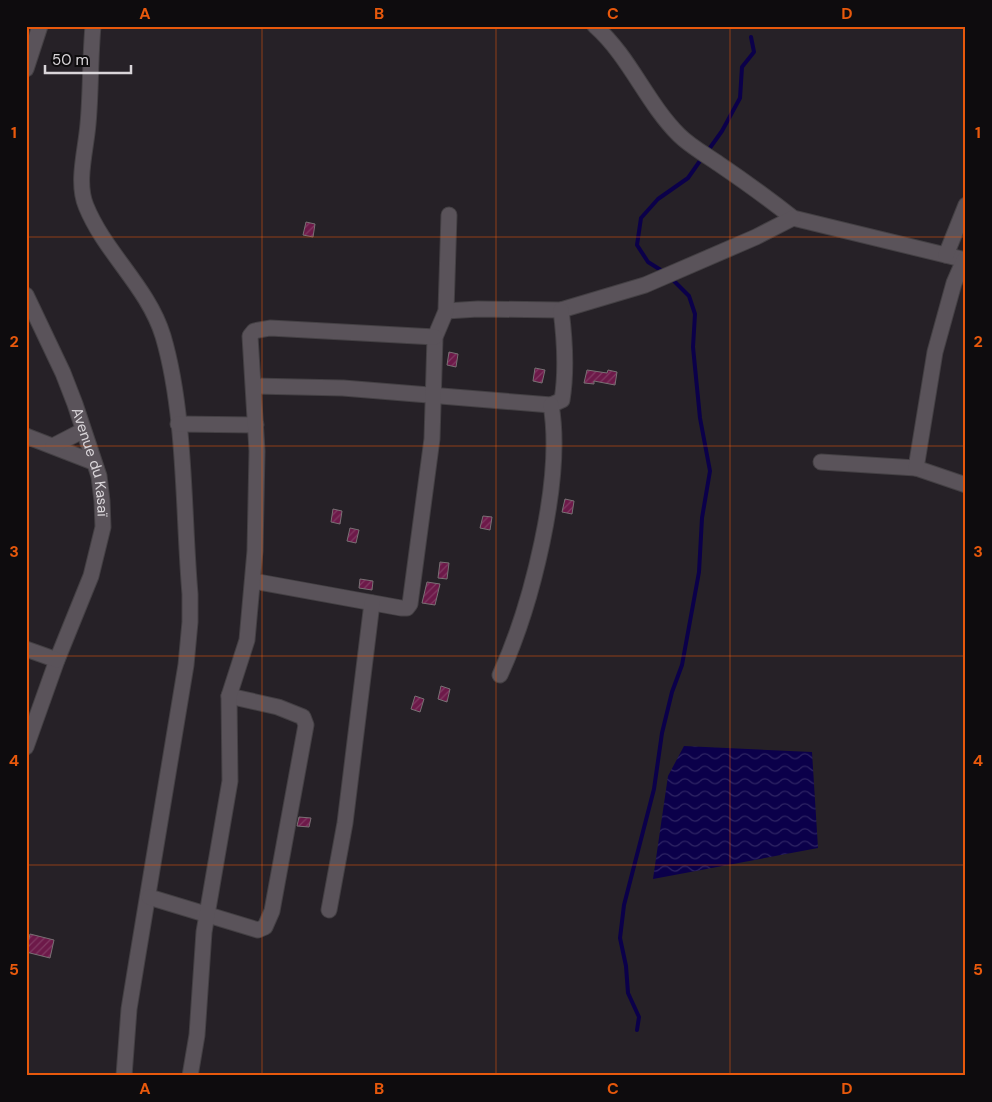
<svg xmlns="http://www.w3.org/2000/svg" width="992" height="1102" font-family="'DM Sans',sans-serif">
<defs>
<pattern id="water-waves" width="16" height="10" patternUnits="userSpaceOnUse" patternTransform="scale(1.25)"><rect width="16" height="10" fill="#0b004a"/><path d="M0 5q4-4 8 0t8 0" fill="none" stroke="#2e2464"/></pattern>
<pattern id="building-hatch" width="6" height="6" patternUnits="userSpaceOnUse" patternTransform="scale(1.25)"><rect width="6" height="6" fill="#6d1949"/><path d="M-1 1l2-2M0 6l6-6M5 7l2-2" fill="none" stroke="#813a63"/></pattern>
</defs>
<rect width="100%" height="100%" fill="#262127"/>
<path fill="url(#water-waves)" d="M684 746 812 752 818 848 653 879 668 776Z"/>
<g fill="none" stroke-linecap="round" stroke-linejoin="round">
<g stroke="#0b004a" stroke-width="4">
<path d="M707 152 722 131 740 98 742 67 754 52 751 37"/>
<path d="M664 272 648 262 637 245 641 218 658 199 688 178 702 158"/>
<path d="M637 1030 639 1017 628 993 626 966 620 938 624 905 654 789 662 733 672 692 682 665 699 572 702 518 710 471 700 418 693 347 695 314 689 296 671 278"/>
</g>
</g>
<g fill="url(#building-hatch)" stroke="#797074">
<path d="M306 222 315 224 313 237 303 235Z"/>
<path d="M449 352 458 354 456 367 447 365Z"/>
<path d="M535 368 545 370 542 383 533 381Z"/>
<path d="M587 370 607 373 608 370 617 372 615 385 594 381V384L584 383Z"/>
<path d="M565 499 574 501 572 514 562 512Z"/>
<path d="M333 509 342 511 340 524 331 522Z"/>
<path d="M483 516 492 517 490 530 480 528Z"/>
<path d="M350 528 359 530 356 543 347 541Z"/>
<path d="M440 562 449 563 447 579 438 578Z"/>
<path d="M360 579 373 581 372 590 359 588Z"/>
<path d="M427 582 440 584 435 605 422 603Z"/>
<path d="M441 686 450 689 447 702 438 699Z"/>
<path d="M415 696 424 699 420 712 411 709Z"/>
<path d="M299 817 311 818 309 827 297 826Z"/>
<path d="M30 934 54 940 50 958 26 952Z"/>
</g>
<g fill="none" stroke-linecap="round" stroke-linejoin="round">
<g stroke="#444044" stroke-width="17">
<g id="minor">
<path d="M93 26C90 59 91 92 88 124 86 150 76 182 86 206 105 253 148 287 163 336 186 414 183 513 190 594V622L186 665 137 960 129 1009 124 1076"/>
<path d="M595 26C630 57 646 102 679 135 690 146 706 155 719 164 744 181 769 199 793 218L966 260"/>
<path d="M26 69 40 26"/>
<path d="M946 255 966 205"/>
<path id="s1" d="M26 295 63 373 75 404 99 476 102 501 103 527 91 576 57 660 26 747"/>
<path d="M446 311 478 309 561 310 645 285 756 237 793 218"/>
<path d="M254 386 343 388 551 405 562 400C567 370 565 341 561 310"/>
<path d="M178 424 256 425"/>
<path d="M26 436 93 462"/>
<path d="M53 446 82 431"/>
<path d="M821 462 916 468 966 485"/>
<path d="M916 468 935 352 954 283 964 260"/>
<path d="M253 581 401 608H407L410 604 432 439 435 337 446 311 449 215"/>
<path d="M26 649 57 660"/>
<path d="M500 675C531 607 564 480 551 405"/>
<path d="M149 897 258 930 265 927 272 911 306 725 303 717 278 707 229 696"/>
<path d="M329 910 345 823 372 603"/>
<path d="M190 1076 197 1035 204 932 230 781 229 696 247 640 255 551 257 451 250 336 254 331 270 328 435 337"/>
</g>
</g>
<use href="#minor" stroke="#5a535a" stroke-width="15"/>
</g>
<path fill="none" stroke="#e8590c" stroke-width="1" stroke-opacity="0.55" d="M262 26V1076M496 26V1076M730 26V1076M26 237H966M26 446H966M26 656H966M26 865H966"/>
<g text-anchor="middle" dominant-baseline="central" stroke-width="4" stroke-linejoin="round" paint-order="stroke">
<g font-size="15" fill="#d9d5d9" stroke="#0e0c0e">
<text stroke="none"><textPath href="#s1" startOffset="180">Avenue du Kasaï</textPath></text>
</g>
</g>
<rect width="992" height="1102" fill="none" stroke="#0e0c0e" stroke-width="55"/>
<path d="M45 65v8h86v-8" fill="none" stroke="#d9d5d9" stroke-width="2.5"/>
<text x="52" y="65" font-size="15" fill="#d9d5d9" stroke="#0e0c0e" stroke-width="4" paint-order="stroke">50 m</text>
<rect x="28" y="28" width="936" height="1046" fill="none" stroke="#e8590c" stroke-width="2"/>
<g font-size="16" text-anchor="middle" font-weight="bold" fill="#e8590c">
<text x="145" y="19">A</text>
<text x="379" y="19">B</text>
<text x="613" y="19">C</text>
<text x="847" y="19">D</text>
<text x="14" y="138">1</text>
<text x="978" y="138">1</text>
<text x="14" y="347">2</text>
<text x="978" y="347">2</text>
<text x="14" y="557">3</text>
<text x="978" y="557">3</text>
<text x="14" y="766">4</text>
<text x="978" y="766">4</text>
<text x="14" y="975">5</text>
<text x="978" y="975">5</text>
<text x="145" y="1094">A</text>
<text x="379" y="1094">B</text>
<text x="613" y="1094">C</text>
<text x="847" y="1094">D</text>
</g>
</svg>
